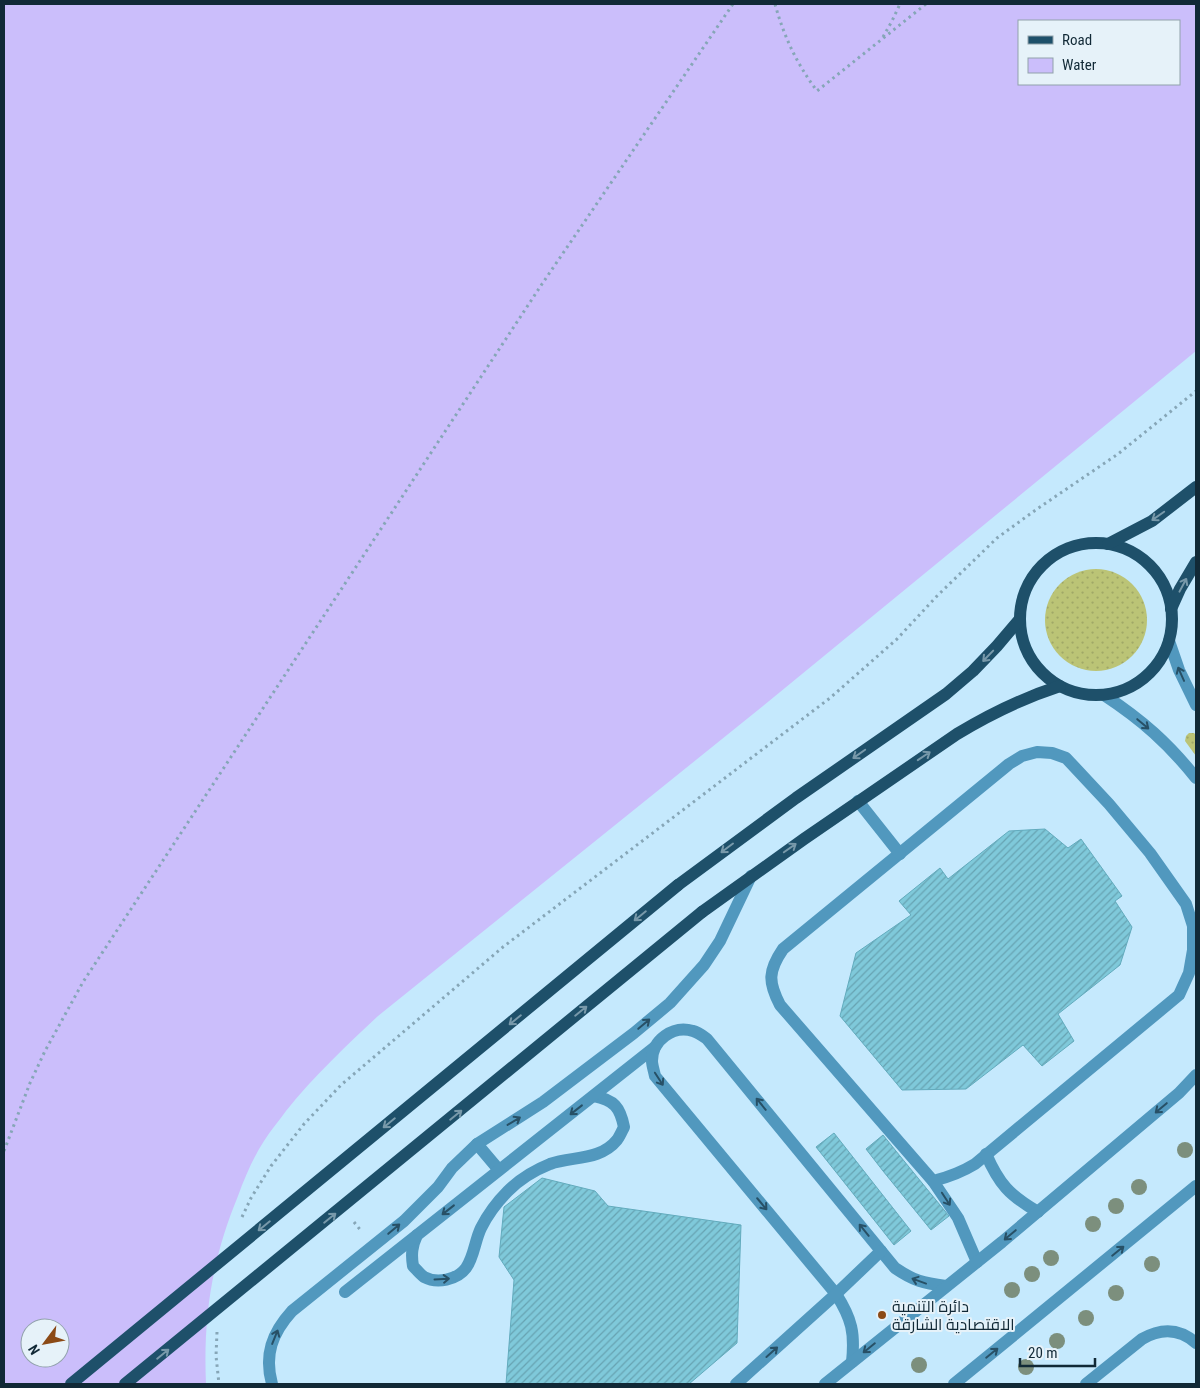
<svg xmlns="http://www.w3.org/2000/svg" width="1200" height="1388" font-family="'Roboto Condensed',Cairo,sans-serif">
<defs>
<pattern id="grass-dots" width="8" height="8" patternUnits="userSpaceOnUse" patternTransform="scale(1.25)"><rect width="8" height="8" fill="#bbc476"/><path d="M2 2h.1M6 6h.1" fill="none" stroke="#a0a867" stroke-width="1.8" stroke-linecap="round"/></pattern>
<pattern id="building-hatch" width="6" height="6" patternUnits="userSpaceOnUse" patternTransform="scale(1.25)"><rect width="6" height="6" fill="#7fc9da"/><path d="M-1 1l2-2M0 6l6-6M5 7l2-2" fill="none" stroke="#67a3b2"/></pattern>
</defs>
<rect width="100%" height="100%" fill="#c5e9fd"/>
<g fill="url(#grass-dots)">
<circle cx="1096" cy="620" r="51"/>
<path d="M1189 733H1194L1196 735V756L1185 741 1186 736Z"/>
</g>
<path fill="#cbbefb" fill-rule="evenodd" d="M4 4H1196V351L763 706 378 1016C346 1046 314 1076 286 1111 279 1121 270 1131 264 1141 253 1158 245 1177 238 1196 212 1259 203 1316 206 1384H4ZM1019 21H1179V84H1019ZM30 1328H60V1358H30Z"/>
<g fill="url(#building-hatch)" stroke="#62abbd">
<path d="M1045 829 1068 848 1081 839 1122 896 1115 901 1132 927 1120 965 1058 1014 1074 1041 1042 1066 1023 1045 966 1089 902 1090 840 1016 856 953 911 915 899 901 940 868 948 879 1009 831Z"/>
<path d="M834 1133 911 1231 894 1245 816 1147Z"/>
<path d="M883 1135 900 1156 883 1171 866 1149Z"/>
<path d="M900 1156 949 1216 931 1230 883 1171Z"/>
<path d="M542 1178 595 1191 608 1206 741 1225 737 1343 689 1384H506L514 1280 499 1257 504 1207Z"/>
</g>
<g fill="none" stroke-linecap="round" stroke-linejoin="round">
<g stroke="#86a6b7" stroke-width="3" stroke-dasharray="2.5 4" stroke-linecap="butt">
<path d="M775 4C784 37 797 64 817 91L926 4"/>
<path d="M883 37 892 21 900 4"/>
<path d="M4 432H5"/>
<path d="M4 1151 30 1083 45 1051 83 982 542 284 733 4"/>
<path d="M242 1217 251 1198 271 1166 304 1124 341 1085 381 1051 503 947 830 698 897 639 937 596 997 538 1037 509 1118 454 1196 391"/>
<path d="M354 1222 362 1232"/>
<path d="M217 1332 216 1356 219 1384"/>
</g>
<g stroke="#5198be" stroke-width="12">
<path d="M1169 641 1179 670 1196 705"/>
<path d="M1104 695C1142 720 1168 743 1196 778"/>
<path d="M1037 752 1052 753 1066 758 1109 804 1150 853 1186 904 1193 926V950L1189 973 1179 995 975 1164C962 1172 949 1177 933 1181L780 1005C768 982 768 971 783 949L1009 764 1022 756Z"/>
<path d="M858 801 900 854"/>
<path d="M477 1144 499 1170"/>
<path d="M986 1154C999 1184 1009 1195 1038 1212"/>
<path d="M933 1181 958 1218 977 1262"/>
<path d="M417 1235C412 1246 411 1254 413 1266 416 1269 420 1274 424 1277 437 1284 457 1280 466 1268 474 1257 475 1240 481 1228 488 1214 497 1202 508 1191 519 1180 535 1170 550 1164 572 1156 600 1161 617 1140 620 1136 622 1131 624 1127 620 1107 614 1100 594 1096"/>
<path d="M345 1292 655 1047"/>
<path d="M852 1362C855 1333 852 1319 836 1294L655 1076C654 1071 652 1065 652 1061 652 1040 673 1025 693 1031 698 1032 703 1036 707 1039L895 1268C914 1281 923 1283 946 1286"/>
<path d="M272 1384C264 1355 272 1333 292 1311L404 1221 438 1187 452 1168 477 1144 543 1102 634 1033 670 1003 704 965 720 941 751 876"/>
<path d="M736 1384 836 1294 881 1251"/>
<path d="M825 1384 1002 1242 1179 1093 1196 1075"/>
<path d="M954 1384 1196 1186"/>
<path d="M1086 1384 1142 1339C1161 1328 1179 1328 1196 1343"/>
</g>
<g stroke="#1e506a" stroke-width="12">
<circle cx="1096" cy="619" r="76"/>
<path d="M1108 544 1152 521 1196 487"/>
<path d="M1171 609 1180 589 1196 562"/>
<path d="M678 885 796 798 946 694 973 671 997 646 1020 619"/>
<path d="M702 912 804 839 957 734C990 714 1023 698 1060 686"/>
</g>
<g stroke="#1e506a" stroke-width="12">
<path d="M71 1384 678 885"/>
<path d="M125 1384 702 912"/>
</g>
</g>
<g fill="#7c8f7d">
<circle cx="1185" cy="1150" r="8"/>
<circle cx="1139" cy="1187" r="8"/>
<circle cx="1116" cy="1206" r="8"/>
<circle cx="1093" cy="1224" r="8"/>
<circle cx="1051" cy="1258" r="8"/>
<circle cx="1152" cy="1264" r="8"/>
<circle cx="1032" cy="1274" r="8"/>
<circle cx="1012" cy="1290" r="8"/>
<circle cx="1116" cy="1293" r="8"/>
<circle cx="1086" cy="1318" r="8"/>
<circle cx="1057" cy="1341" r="8"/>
<circle cx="919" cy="1365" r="8"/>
<circle cx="1026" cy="1367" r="8"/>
</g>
<defs><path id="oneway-shaft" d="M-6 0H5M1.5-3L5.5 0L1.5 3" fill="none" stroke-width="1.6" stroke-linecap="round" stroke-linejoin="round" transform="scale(1.25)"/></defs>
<g stroke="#7899aa">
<use href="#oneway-shaft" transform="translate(1158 516) rotate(145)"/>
<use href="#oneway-shaft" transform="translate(1183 585) rotate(-62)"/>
<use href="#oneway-shaft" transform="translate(988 656) rotate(134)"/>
<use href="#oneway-shaft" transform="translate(859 754) rotate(145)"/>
<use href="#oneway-shaft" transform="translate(924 756) rotate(-34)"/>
<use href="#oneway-shaft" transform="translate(727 848) rotate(143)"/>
<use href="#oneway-shaft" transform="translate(790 848) rotate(-35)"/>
<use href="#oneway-shaft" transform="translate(640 916) rotate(141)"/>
<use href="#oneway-shaft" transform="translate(581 1011) rotate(-39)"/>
<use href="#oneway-shaft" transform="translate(515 1020) rotate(141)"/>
<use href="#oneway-shaft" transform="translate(456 1115) rotate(-39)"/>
<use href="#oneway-shaft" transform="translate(389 1123) rotate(141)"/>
<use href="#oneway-shaft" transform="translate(330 1218) rotate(-39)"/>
<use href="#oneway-shaft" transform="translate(264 1226) rotate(141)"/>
<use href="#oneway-shaft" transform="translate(163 1354) rotate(-39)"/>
</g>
<g stroke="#275066">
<use href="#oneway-shaft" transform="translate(1181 674) rotate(-114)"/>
<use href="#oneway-shaft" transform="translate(1143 724) rotate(40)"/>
<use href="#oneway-shaft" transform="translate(644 1024) rotate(-40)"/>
<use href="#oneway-shaft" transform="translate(659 1079) rotate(57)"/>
<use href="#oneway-shaft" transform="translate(761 1104) rotate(-129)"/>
<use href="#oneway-shaft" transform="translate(1161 1108) rotate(140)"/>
<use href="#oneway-shaft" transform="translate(576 1110) rotate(142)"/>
<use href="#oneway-shaft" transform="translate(514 1121) rotate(-31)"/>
<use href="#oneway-shaft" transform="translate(946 1199) rotate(57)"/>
<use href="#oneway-shaft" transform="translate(762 1204) rotate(50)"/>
<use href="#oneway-shaft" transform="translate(448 1210) rotate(142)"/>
<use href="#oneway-shaft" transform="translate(394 1229) rotate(-40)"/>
<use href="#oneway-shaft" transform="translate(864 1230) rotate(-129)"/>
<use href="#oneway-shaft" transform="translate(1010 1235) rotate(140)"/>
<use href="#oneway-shaft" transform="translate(1118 1251) rotate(-39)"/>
<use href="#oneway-shaft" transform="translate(442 1279) rotate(-3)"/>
<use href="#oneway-shaft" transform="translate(919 1281) rotate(-160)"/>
<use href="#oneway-shaft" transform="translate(275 1337) rotate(-68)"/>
<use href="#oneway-shaft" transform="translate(869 1348) rotate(141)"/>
<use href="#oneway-shaft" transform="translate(772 1352) rotate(-42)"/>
<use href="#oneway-shaft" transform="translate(992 1353) rotate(-39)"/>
</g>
<circle fill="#8b4a16" stroke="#e6f2f9" stroke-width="2" cx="882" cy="1315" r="5"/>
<g text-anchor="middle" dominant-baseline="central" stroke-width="4" stroke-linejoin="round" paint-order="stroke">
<g font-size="16" fill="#112936" stroke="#e6f2f9" text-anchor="start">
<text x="892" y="1306">دائرة التنمية<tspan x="892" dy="18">الاقتصادية الشارقة</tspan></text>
</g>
</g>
<rect width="1200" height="1388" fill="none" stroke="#112936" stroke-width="10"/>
<rect x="1018" y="20" width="162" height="65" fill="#e6f2f9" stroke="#91a2ab"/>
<rect x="1028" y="36" width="25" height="8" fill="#1e506a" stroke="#91a2ab"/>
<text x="1062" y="45" font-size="15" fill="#112936">Road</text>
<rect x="1028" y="58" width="25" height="15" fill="#cbbefb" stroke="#91a2ab"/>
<text x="1062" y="70" font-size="15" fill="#112936">Water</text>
<g transform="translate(45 1343) rotate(238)"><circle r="24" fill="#e6f2f9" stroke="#91a2ab"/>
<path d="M0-4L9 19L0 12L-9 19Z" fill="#8b4a16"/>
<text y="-8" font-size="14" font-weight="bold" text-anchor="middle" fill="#112936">N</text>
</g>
<path d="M1020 1358v8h75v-8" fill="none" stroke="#112936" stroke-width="2.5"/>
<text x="1028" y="1358" font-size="15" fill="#112936" stroke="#e6f2f9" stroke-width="4" paint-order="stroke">20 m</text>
</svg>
